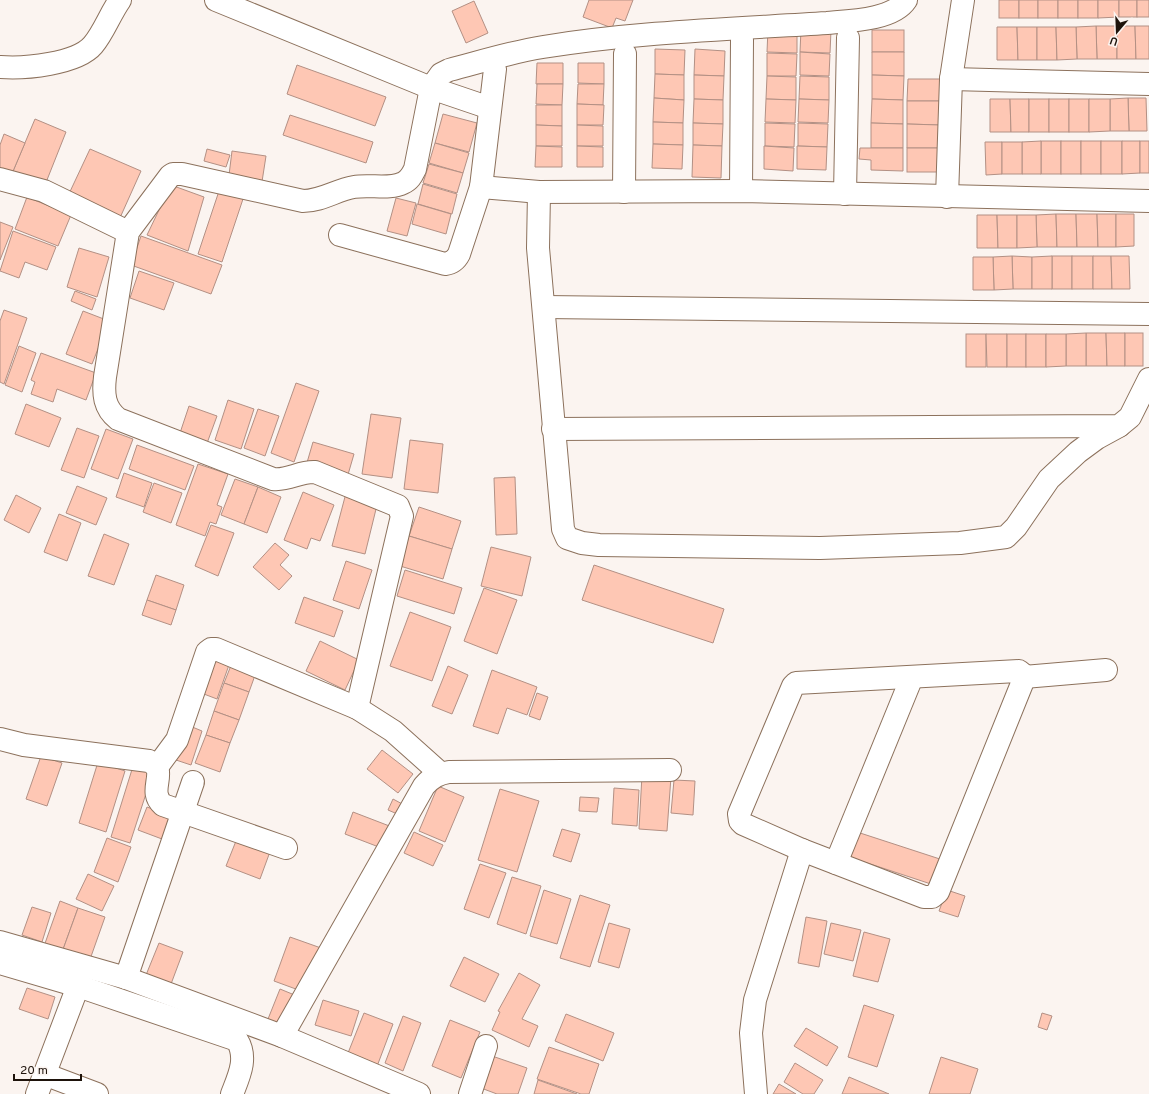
<svg xmlns="http://www.w3.org/2000/svg" width="1149" height="1094" font-family="Overpass,sans-serif">
<rect width="100%" height="100%" fill="#fbf4f0"/>
<g fill="#fec7b4" stroke="#b39084">
<path d="M589 0H633L625 21 616 18 612 28 583 17Z"/>
<rect x="999" y="0" width="20" height="18"/>
<rect x="1019" y="0" width="19" height="18"/>
<rect x="1038" y="0" width="20" height="18"/>
<rect x="1058" y="0" width="20" height="18"/>
<rect x="1078" y="0" width="20" height="18"/>
<path d="M1098 0H1119V17L1098 18Z"/>
<rect x="1119" y="0" width="18" height="17"/>
<rect x="1137" y="0" width="12" height="17"/>
<path d="M474 1 488 33 466 43 452 11Z"/>
<path d="M1096 26H1117V59H1097Z"/>
<path d="M1096 26 1097 59H1077L1076 27Z"/>
<path d="M1117 26H1135L1136 59H1117Z"/>
<path d="M1135 26H1149V59H1136Z"/>
<path d="M997 27H1017L1018 60H997Z"/>
<path d="M1017 27H1037V60H1018Z"/>
<path d="M1037 27H1056L1057 60H1037Z"/>
<path d="M1056 27H1076L1077 59 1057 60Z"/>
<path d="M768 29 797 30V53L767 52Z"/>
<path d="M801 29 831 30 830 53 800 52Z"/>
<rect x="872" y="30" width="32" height="22"/>
<path d="M655 49 685 50 684 75 655 74Z"/>
<path d="M695 49 725 51 724 76 694 75Z"/>
<path d="M800 52 830 54 829 76 800 75Z"/>
<path d="M872 52H904V76L872 75Z"/>
<path d="M767 53 797 54 796 76H767Z"/>
<path d="M537 63H563V84H536Z"/>
<path d="M578 63H604V84L578 83Z"/>
<path d="M297 65 386 97 375 126 287 94Z"/>
<path d="M655 74 684 75V100L654 98Z"/>
<path d="M694 75 724 76 723 100 694 99Z"/>
<path d="M872 75 904 76 903 100 872 99Z"/>
<path d="M767 76 796 77V100L766 99Z"/>
<path d="M800 76 829 77V100L799 99Z"/>
<path d="M908 79H940V101H907Z"/>
<path d="M537 84H563L562 105 536 104Z"/>
<path d="M578 84H604L603 105 577 104Z"/>
<path d="M654 98 684 100 683 123 653 122Z"/>
<path d="M1128 98H1146L1147 131H1129Z"/>
<path d="M1128 98 1129 131H1110V99Z"/>
<path d="M694 99 723 100V124L693 123Z"/>
<path d="M766 99 796 100 795 123 765 122Z"/>
<path d="M799 99 829 100 828 123 798 122Z"/>
<path d="M872 99 903 100V124L871 123Z"/>
<path d="M990 99H1010L1011 132H990Z"/>
<path d="M1010 99H1029V132H1011Z"/>
<rect x="1029" y="99" width="20" height="33"/>
<rect x="1049" y="99" width="20" height="33"/>
<rect x="1069" y="99" width="20" height="33"/>
<path d="M1089 99H1110V131L1089 132Z"/>
<path d="M907 101H940V125L907 124Z"/>
<path d="M577 104 604 105 603 125H577Z"/>
<path d="M536 105H562V126L536 125Z"/>
<path d="M443 114 477 123 469 152 435 143Z"/>
<path d="M290 115 373 142 366 163 283 135Z"/>
<path d="M35 119 66 132 43 190 11 176Z"/>
<path d="M653 122 683 123V145L653 144Z"/>
<path d="M693 123 723 124 722 146 693 145Z"/>
<path d="M765 123 795 124 794 147 765 146Z"/>
<path d="M798 123 828 124 827 147 798 146Z"/>
<path d="M871 123 903 124V148H871Z"/>
<path d="M907 124 940 125 939 148H907Z"/>
<path d="M536 125 562 126V146H536Z"/>
<path d="M577 125 603 126V146H577Z"/>
<path d="M4 134 25 143 11 176 0 172V145Z"/>
<rect x="1041" y="141" width="20" height="33"/>
<path d="M1041 141V174H1022V142Z"/>
<rect x="1061" y="141" width="20" height="33"/>
<rect x="1081" y="141" width="20" height="33"/>
<rect x="1101" y="141" width="21" height="33"/>
<path d="M1122 141H1140V173L1122 174Z"/>
<rect x="1140" y="141" width="9" height="32"/>
<path d="M985 142H1002V174L986 175Z"/>
<rect x="1002" y="142" width="20" height="32"/>
<path d="M435 143 469 153 463 173 429 163Z"/>
<path d="M653 144 683 145 682 169 652 168Z"/>
<path d="M693 145 722 146 721 178 692 177Z"/>
<path d="M536 146 562 147V167H535Z"/>
<path d="M577 146 603 147V167H577Z"/>
<path d="M764 146 794 148 793 171 764 169Z"/>
<path d="M797 146 827 147 826 170 797 169Z"/>
<path d="M860 148H903V171L871 170V160L859 159Z"/>
<rect x="907" y="148" width="32" height="24"/>
<path d="M90 149 141 171 119 220 67 198Z"/>
<path d="M207 149 230 155 226 167 204 161Z"/>
<path d="M232 151 266 156 261 188 228 183Z"/>
<path d="M429 164 463 173 457 193 423 183Z"/>
<path d="M423 184 457 194 452 214 418 204Z"/>
<path d="M171 185 204 197 188 251 147 235Z"/>
<path d="M221 185 245 193 222 262 198 254Z"/>
<path d="M27 197 71 215 58 246 15 229Z"/>
<path d="M396 198 416 203 407 236 387 231Z"/>
<path d="M417 204 451 214 446 234 412 224Z"/>
<path d="M1056 214 1057 247H1037L1036 215Z"/>
<path d="M1056 214H1076L1077 247H1057Z"/>
<path d="M1076 214H1097L1098 247H1077Z"/>
<path d="M1097 214H1116V247H1098Z"/>
<path d="M1116 214H1134V246L1116 247Z"/>
<path d="M977 215H997L998 248H977Z"/>
<path d="M997 215H1017V248H998Z"/>
<path d="M1017 215H1036L1037 247 1017 248Z"/>
<path d="M0 222 13 227 0 260Z"/>
<path d="M13 231 56 247 47 270 25 262 19 278 0 271Z"/>
<path d="M141 236 222 265 211 294 131 265Z"/>
<path d="M79 248 109 257 97 297 67 287Z"/>
<path d="M1012 256 1032 257V289H1013Z"/>
<path d="M1012 256 1013 289 994 290 993 257Z"/>
<rect x="1052" y="256" width="20" height="33"/>
<path d="M1052 256V289H1032V257Z"/>
<rect x="1072" y="256" width="21" height="33"/>
<path d="M1093 256H1111L1112 289H1093Z"/>
<path d="M1111 256H1129L1130 289H1112Z"/>
<path d="M973 257H993L994 290H973Z"/>
<path d="M139 271 174 283 164 310 130 298Z"/>
<path d="M75 291 96 299 92 310 71 301Z"/>
<path d="M4 310 27 318 4 384 0 382V321Z"/>
<path d="M83 311 109 321 92 364 66 354Z"/>
<path d="M1086 333H1106L1107 366H1086Z"/>
<path d="M1086 333V366H1066V334Z"/>
<path d="M1106 333H1125V366H1107Z"/>
<rect x="1125" y="333" width="18" height="33"/>
<rect x="966" y="334" width="20" height="33"/>
<path d="M986 334H1007V367H987Z"/>
<rect x="1007" y="334" width="19" height="33"/>
<rect x="1026" y="334" width="20" height="33"/>
<path d="M1046 334H1066V366L1046 367Z"/>
<path d="M19 346 36 353 22 392 5 385Z"/>
<path d="M41 353 96 373 86 400 57 389 53 402 31 394 35 382 31 380Z"/>
<path d="M296 383 319 391 294 462 271 453Z"/>
<path d="M228 400 254 409 241 449 215 440Z"/>
<path d="M26 404 61 418 49 447 15 434Z"/>
<path d="M189 406 217 416 206 446 179 436Z"/>
<path d="M258 409 279 416 265 456 244 448Z"/>
<path d="M371 414 401 418 392 478 362 474Z"/>
<path d="M77 428 99 436 84 478 61 470Z"/>
<path d="M106 429 133 439 118 479 91 469Z"/>
<path d="M410 440 443 444 438 493 404 489Z"/>
<path d="M313 442 354 454 347 478 306 466Z"/>
<path d="M137 445 194 466 185 490 129 469Z"/>
<path d="M198 464 228 474 217 505 222 507 216 524 210 522 205 536 176 525Z"/>
<path d="M124 473 152 483 144 507 116 497Z"/>
<path d="M515 477 517 534 496 535 494 478Z"/>
<path d="M235 479 258 487 244 524 221 515Z"/>
<path d="M154 483 182 493 171 523 143 512Z"/>
<path d="M77 486 107 498 96 525 66 513Z"/>
<path d="M258 487 281 497 267 533 244 524Z"/>
<path d="M303 492 334 505 320 541 311 538 307 549 284 540Z"/>
<path d="M346 493 378 501 365 554 332 546Z"/>
<path d="M16 495 41 508 29 533 4 520Z"/>
<path d="M419 507 461 521 452 549 409 536Z"/>
<path d="M59 514 81 523 67 561 44 552Z"/>
<path d="M211 525 234 533 218 576 195 566Z"/>
<path d="M104 534 129 544 114 585 88 576Z"/>
<path d="M409 536 452 549 443 579 400 566Z"/>
<path d="M275 543 289 555 280 565 292 576 279 590 253 567Z"/>
<path d="M491 547 531 557 522 596 481 586Z"/>
<path d="M346 561 372 570 359 609 333 600Z"/>
<path d="M594 565 724 609 713 643 582 600Z"/>
<path d="M405 570 462 588 454 614 397 596Z"/>
<path d="M156 575 184 585 176 610 147 600Z"/>
<path d="M484 588 517 600 497 654 464 641Z"/>
<path d="M304 597 343 611 334 637 295 623Z"/>
<path d="M147 600 176 610 171 625 142 615Z"/>
<path d="M410 612 451 627 432 681 390 666Z"/>
<path d="M320 641 359 660 345 690 306 671Z"/>
<path d="M210 655 230 662 217 699 196 691Z"/>
<path d="M234 658 258 667 249 692 224 683Z"/>
<path d="M448 666 468 675 452 714 432 706Z"/>
<path d="M492 670 537 687 527 715 507 708 498 734 473 726Z"/>
<path d="M224 683 249 692 239 720 214 711Z"/>
<path d="M537 693 548 697 540 720 529 716Z"/>
<path d="M214 711 239 720 230 743 206 735Z"/>
<path d="M185 724 202 731 191 765 173 759Z"/>
<path d="M206 735 230 743 220 772 195 763Z"/>
<path d="M382 750 413 774 398 793 367 769Z"/>
<path d="M41 756 62 763 47 806 26 799Z"/>
<path d="M98 762 125 771 106 832 79 823Z"/>
<path d="M134 763 154 769 130 843 111 837Z"/>
<path d="M642 775 671 777 667 831 639 829Z"/>
<path d="M674 780 695 781 693 815 671 813Z"/>
<path d="M438 786 464 797 445 842 419 831Z"/>
<path d="M614 788 639 790 637 826 612 824Z"/>
<path d="M500 789 539 801 517 872 478 860Z"/>
<path d="M580 797 599 798 597 812 579 811Z"/>
<path d="M393 799 406 806 402 816 388 810Z"/>
<path d="M147 807 171 816 162 839 138 830Z"/>
<path d="M353 812 392 827 384 849 345 834Z"/>
<path d="M562 829 580 834 571 862 553 856Z"/>
<path d="M854 831 946 861 937 886 846 856Z"/>
<path d="M414 832 443 845 433 866 404 853Z"/>
<path d="M238 836 271 849 260 879 226 866Z"/>
<path d="M107 838 131 847 118 882 94 872Z"/>
<path d="M480 864 506 873 489 918 464 909Z"/>
<path d="M88 874 114 886 102 911 76 899Z"/>
<path d="M512 877 541 886 526 934 497 924Z"/>
<path d="M544 890 571 899 557 944 530 936Z"/>
<path d="M947 890 965 896 958 917 939 911Z"/>
<path d="M580 895 610 905 590 967 560 958Z"/>
<path d="M60 901 78 908 61 955 43 949Z"/>
<path d="M32 907 51 913 42 942 22 935Z"/>
<path d="M78 908 105 917 88 965 61 955Z"/>
<path d="M806 917 827 921 819 967 798 963Z"/>
<path d="M609 923 630 929 619 968 598 962Z"/>
<path d="M831 923 861 930 853 961 824 954Z"/>
<path d="M864 932 890 939 878 982 853 976Z"/>
<path d="M290 937 321 948 304 992 274 981Z"/>
<path d="M159 943 183 952 171 984 146 975Z"/>
<path d="M464 957 499 974 485 1002 450 986Z"/>
<path d="M519 973 540 985 522 1019 538 1026 529 1047 492 1030 500 1012 498 1011Z"/>
<path d="M27 988 55 997 48 1019 19 1009Z"/>
<path d="M280 989 297 996 284 1030 266 1024Z"/>
<path d="M323 1000 359 1011 351 1036 315 1025Z"/>
<path d="M864 1005 894 1015 877 1067 848 1057Z"/>
<path d="M364 1013 393 1024 376 1069 346 1058Z"/>
<path d="M1042 1013 1052 1016 1047 1030 1038 1027Z"/>
<path d="M566 1014 614 1033 603 1061 555 1041Z"/>
<path d="M403 1016 421 1023 403 1071 385 1063Z"/>
<path d="M450 1020 480 1032 461 1078 432 1066Z"/>
<path d="M806 1028 838 1047 827 1066 794 1046Z"/>
<path d="M549 1047 599 1064 589 1094H581L537 1079Z"/>
<path d="M492 1056 527 1068 518 1094H497L481 1088Z"/>
<path d="M941 1057 978 1069 970 1094H929Z"/>
<path d="M795 1063 823 1080 814 1094H803L784 1082Z"/>
<path d="M849 1077 889 1094H842Z"/>
<path d="M538 1080 577 1094H534Z"/>
<path d="M779 1084 796 1094H773Z"/>
</g>
<g fill="none" stroke-linecap="round" stroke-linejoin="round">
<g stroke="#8c715c" stroke-width="24">
<g id="street">
<path d="M216 0 431 88 490 108"/>
<path d="M0 67C24 69 77 64 93 45 104 32 110 14 120 0"/>
<path d="M951 79 1149 84"/>
<path d="M0 179 44 191 128 232"/>
<path d="M481 187 539 192 741 191 1149 201"/>
<path d="M741 191 742 40"/>
<path d="M539 192 538 248 563 529 567 538 582 543 599 545 820 548 960 543 1006 537 1016 527 1049 479 1078 452 1097 438 1119 426"/>
<path d="M624 192 625 54"/>
<path d="M845 194 848 38"/>
<path d="M947 197 951 79 963 0"/>
<path d="M340 235 445 264C452 263 456 260 459 254L481 187 495 69"/>
<path d="M544 307 1149 314"/>
<path d="M553 429 1119 426 1130 417 1149 379"/>
<path d="M1019 671 1024 675 1023 681 938 892 932 897H924L802 850 743 824 740 821 739 814 793 686 796 683Z"/>
<path d="M1024 677 1106 670"/>
<path d="M357 708 402 516 398 506 315 472C300 471 288 481 273 479L118 419C104 408 103 394 105 377L128 232 170 176 173 174H182L303 201C322 201 336 190 354 187 370 184 389 190 403 183 410 180 412 175 415 169L431 88 441 74 449 70C480 62 511 52 543 47 636 32 732 29 827 23 849 21 893 20 906 0"/>
<path d="M0 739 24 745 149 761C170 771 146 790 163 805L286 848"/>
<path d="M157 767 177 740 207 652 211 649H216L357 708 393 731 440 773"/>
<path d="M836 863 912 677"/>
<path d="M0 942 126 978 282 1036 419 1094"/>
<path d="M0 963 78 986 237 1040C248 1058 239 1076 232 1094"/>
<path d="M126 978 193 782"/>
<path d="M282 1036 424 786C432 777 438 774 449 772L670 770"/>
<path d="M44 1074 97 1094"/>
<path d="M37 1094 78 986"/>
<path d="M470 1094 486 1046"/>
<path d="M756 1094 751 1033 755 1000 802 850"/>
</g>
</g>
<use href="#street" stroke="#fff" stroke-width="22"/>
</g>
<g transform="translate(1117 32) rotate(199)" stroke="#fbf4f0" stroke-width="3" paint-order="stroke">
<path d="M0-3L7 15L0 10L-7 15Z" fill="#1e130b"/>
<text y="-6" font-size="11" font-weight="bold" text-anchor="middle" fill="#1e130b">U</text>
</g>
<path d="M14 1074v6h67v-6" fill="none" stroke="#1e130b" stroke-width="2"/>
<text x="20" y="1074" font-size="12" fill="#1e130b" stroke="#fbf4f0" stroke-width="3" paint-order="stroke">20 m</text>
</svg>
